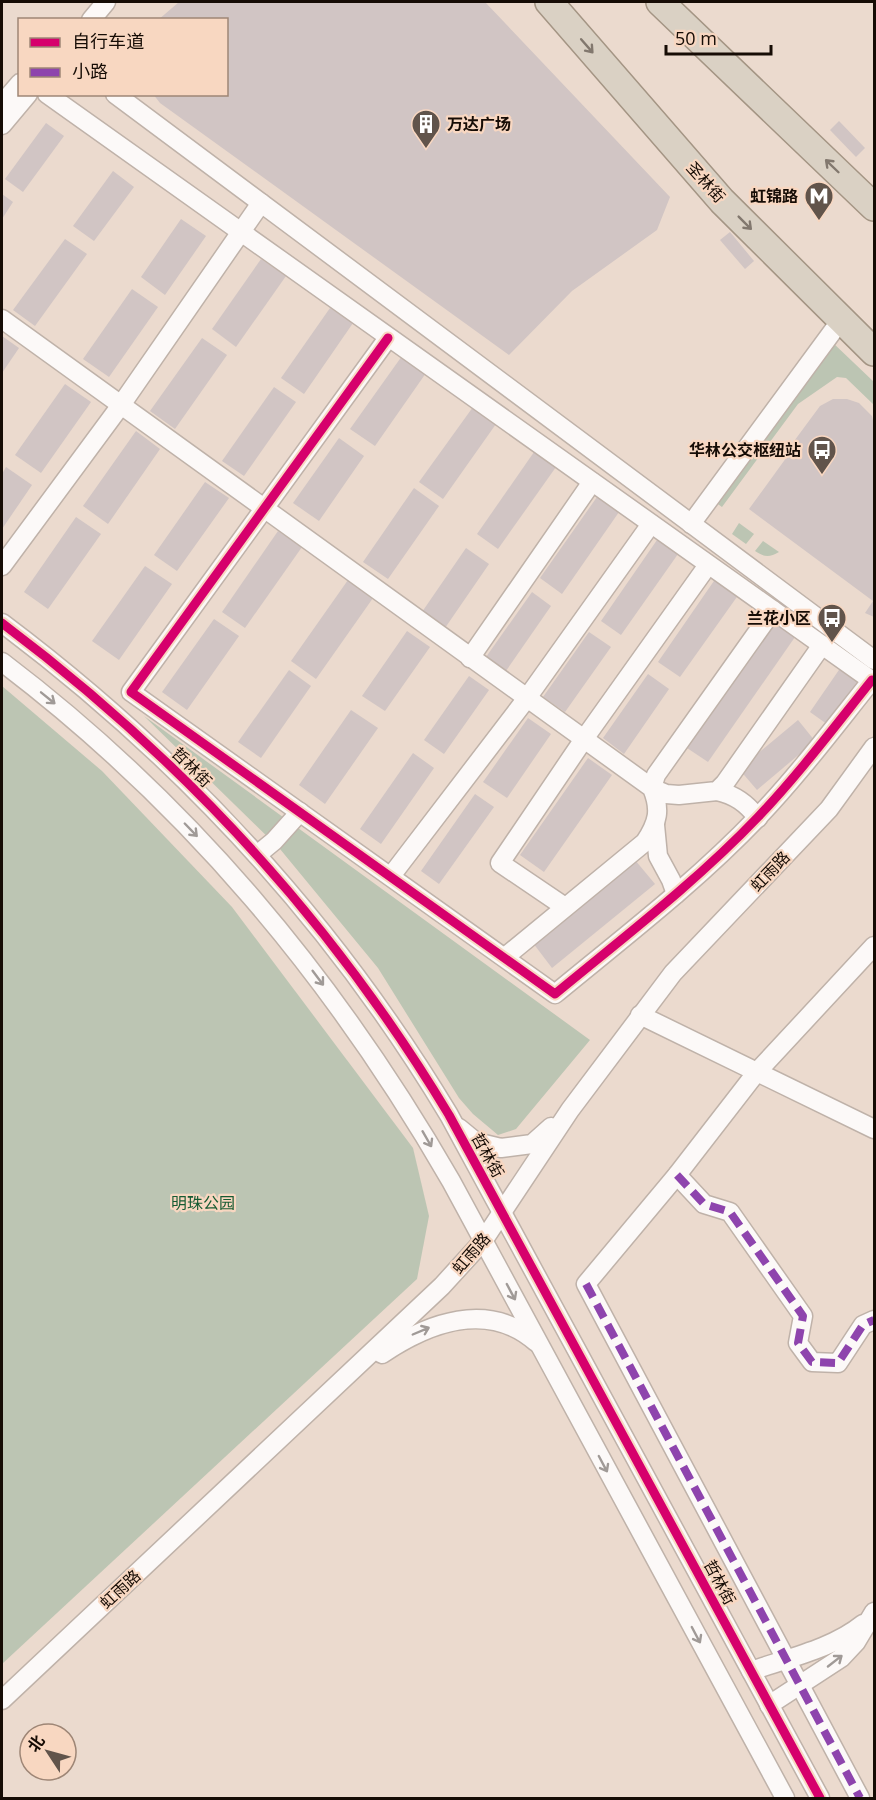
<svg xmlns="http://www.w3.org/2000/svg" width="876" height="1800" font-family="'Open Sans','Noto Sans SC',sans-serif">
<rect width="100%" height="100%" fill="#ebdace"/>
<g fill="#bcc5b3">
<path d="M832 342 874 382V405L846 378 837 377 798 404 722 507 715 502Z"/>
<path d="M739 523 754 534 746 544 732 534Z"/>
<path d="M763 541 779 552C769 558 764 557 755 551Z"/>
<path d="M2 686 102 771 232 907 413 1148 429 1216 417 1279 2 1664Z"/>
<path d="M144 716 590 1040 516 1129 498 1135 473 1114 459 1098 378 968 280 849Z"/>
</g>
<g fill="#d1c5c4">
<path d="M179 2H485L670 197 657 230 572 291 509 355 160 103 153 94H226V20H158Z"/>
<path d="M839 121 865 148 856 157 830 130Z"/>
<path d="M46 123 64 136 23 192 5 179Z"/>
<path d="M113 171 134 187 94 241 73 226Z"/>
<path d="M2 194 13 202 2 219Z"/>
<path d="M181 219 206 236 165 295 141 277Z"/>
<path d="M730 232 754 261 745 269 720 240Z"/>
<path d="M65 239 87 254 35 326 13 310Z"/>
<path d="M261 259 286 276 236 347 212 329Z"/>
<path d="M132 289 158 307 109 377 83 359Z"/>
<path d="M330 308 353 323 304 394 281 378Z"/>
<path d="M2 336 19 348 2 373Z"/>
<path d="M202 338 227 355 175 429 150 411Z"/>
<path d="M402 356 426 373 375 446 350 429Z"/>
<path d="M65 384 91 402 41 473 15 455Z"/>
<path d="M274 387 296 402 244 476 222 461Z"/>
<path d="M833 399H847L859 403 872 416 874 425V617L865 613 873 601 749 509 789 454 786 452 820 406Z"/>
<path d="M473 407 496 424 443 499 419 482Z"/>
<path d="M136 431 160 449 108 524 83 506Z"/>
<path d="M339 438 364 456 319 521 293 503Z"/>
<path d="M534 452 556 467 498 549 477 534Z"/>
<path d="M6 467 32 485 2 529V474Z"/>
<path d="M205 482 229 498 177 571 154 555Z"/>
<path d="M414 488 439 506 388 579 363 562Z"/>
<path d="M597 497 619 512 562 594 540 578Z"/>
<path d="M76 517 101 534 48 609 24 592Z"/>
<path d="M278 531 302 547 245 628 222 612Z"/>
<path d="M657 540 678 554 621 635 601 621Z"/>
<path d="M466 548 489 564 445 628 422 612Z"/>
<path d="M145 566 172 584 119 660 92 641Z"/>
<path d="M716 578 739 594 680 677 658 662Z"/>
<path d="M348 580 373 598 316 679 291 661Z"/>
<path d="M532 592 551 606 506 671 486 657Z"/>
<path d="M214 619 239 636 187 710 162 692Z"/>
<path d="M775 623 795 637 708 762 687 748Z"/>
<path d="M407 631 430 647 385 711 362 696Z"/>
<path d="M589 632 611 647 565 712 543 697Z"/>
<path d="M841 667 863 682 831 727 810 712Z"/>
<path d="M289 670 311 686 261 758 238 742Z"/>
<path d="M648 674 669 689 624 754 603 738Z"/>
<path d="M469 676 489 690 444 754 424 740Z"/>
<path d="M351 710 378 728 325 804 299 785Z"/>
<path d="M528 718 551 734 507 798 483 782Z"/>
<path d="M798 720 815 741 757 790 739 769Z"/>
<path d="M413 753 434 768 381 844 360 829Z"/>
<path d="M588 758 612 775 544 872 520 855Z"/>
<path d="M475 794 494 807 439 884 421 871Z"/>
<path d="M635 860 655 884 552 968 533 943Z"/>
</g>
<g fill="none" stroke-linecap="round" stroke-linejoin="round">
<g stroke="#bfb2a9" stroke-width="21">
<g id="minor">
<path d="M91 20 106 2"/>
<path d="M47 94 874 682"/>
<path d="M115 94 874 660"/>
<path d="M2 104 20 83"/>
<path d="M2 125 28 94"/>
<path d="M2 319 652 788C661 810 658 822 645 842L505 957"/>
<path d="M388 338 131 692 555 994C624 937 696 882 758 817 799 774 835 726 872 680"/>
<path d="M691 524 841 320"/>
<path d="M2 566 121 405 261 203"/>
<path d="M773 610 656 775 652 788 666 794 679 795 717 791 725 783 822 645"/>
<path d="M2 623C183 759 332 920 449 1115L820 1798"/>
<path d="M470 658 592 482"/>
<path d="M2 662C189 804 334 978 451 1181L785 1798"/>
<path d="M717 791C735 795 746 803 758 818"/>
<path d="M655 825 658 856 671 880 676 894"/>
<path d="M257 855 274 841 300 812"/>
<path d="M391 876 527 698 651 524"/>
<path d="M565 907 500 863 584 739 708 565"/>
<path d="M640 1015 874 1129"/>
<path d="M459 1128 476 1142 501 1148 532 1144 551 1127"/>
<path d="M677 1175 704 1204 730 1212 803 1316 798 1343 812 1362 838 1363 863 1325 874 1320"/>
<path d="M382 1354C428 1323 488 1300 536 1342"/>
<path d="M751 1671C788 1658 832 1649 863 1624"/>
<path d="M2 1700 442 1286 483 1241 570 1110 673 973 829 809 874 747"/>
<path d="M769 1705 841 1658 856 1642 874 1612"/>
<path d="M860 1798 586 1284 677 1175 756 1073 874 946"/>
</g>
</g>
<g stroke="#a49584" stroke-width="30">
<g id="highway">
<path d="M549 2 722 201 874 352"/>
<path d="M660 2 874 207"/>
</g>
</g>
<use href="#minor" stroke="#fcf9f8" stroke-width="18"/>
<use href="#highway" stroke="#dad1c4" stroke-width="27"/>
<g stroke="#8e44ad" stroke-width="8" stroke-dasharray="15 8" stroke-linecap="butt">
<path d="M677 1175 704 1204 730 1212 803 1316 798 1343 812 1362 838 1363 863 1325 874 1320"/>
<path d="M586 1284 860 1798"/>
</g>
<g stroke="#f8d7c1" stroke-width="13">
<g id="cycleway">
<path d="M388 338 131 692 555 994C624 937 696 882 758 817 799 774 835 726 872 680"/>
<path d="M2 623C183 759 332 920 449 1115L820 1798"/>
</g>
</g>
<use href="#cycleway" stroke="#d6006c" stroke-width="9"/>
</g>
<defs><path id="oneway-shaft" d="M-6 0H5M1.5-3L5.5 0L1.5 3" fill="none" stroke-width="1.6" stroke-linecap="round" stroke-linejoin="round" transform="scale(1.5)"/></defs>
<g stroke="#82786e">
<use href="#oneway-shaft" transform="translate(587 46) rotate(49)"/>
<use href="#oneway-shaft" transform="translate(832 166) rotate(-136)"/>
<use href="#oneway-shaft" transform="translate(745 223) rotate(45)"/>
</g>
<g stroke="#a09a97">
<use href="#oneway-shaft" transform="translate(48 698) rotate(39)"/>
<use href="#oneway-shaft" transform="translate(191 830) rotate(46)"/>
<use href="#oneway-shaft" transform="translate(318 978) rotate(53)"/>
<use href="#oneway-shaft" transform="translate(427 1139) rotate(60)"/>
<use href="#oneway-shaft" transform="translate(511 1292) rotate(62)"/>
<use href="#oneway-shaft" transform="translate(421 1331) rotate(-23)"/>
<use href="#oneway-shaft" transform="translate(603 1464) rotate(62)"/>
<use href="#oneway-shaft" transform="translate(696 1635) rotate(62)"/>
<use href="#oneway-shaft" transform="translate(835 1661) rotate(-38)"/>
</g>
<defs>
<g id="building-pin" transform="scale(1.5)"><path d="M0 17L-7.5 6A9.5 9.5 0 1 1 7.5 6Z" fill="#61544b" stroke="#f8d7c1"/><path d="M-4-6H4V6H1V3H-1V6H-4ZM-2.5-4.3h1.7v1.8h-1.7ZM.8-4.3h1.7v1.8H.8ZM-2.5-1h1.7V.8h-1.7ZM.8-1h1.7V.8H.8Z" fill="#fff"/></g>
<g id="metro-pin" transform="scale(1.5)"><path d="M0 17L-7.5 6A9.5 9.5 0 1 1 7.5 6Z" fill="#61544b" stroke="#f8d7c1"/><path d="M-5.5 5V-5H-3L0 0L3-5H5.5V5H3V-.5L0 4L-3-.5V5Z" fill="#fff"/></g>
<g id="bus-pin" transform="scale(1.5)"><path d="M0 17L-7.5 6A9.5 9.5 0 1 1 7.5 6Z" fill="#61544b" stroke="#f8d7c1"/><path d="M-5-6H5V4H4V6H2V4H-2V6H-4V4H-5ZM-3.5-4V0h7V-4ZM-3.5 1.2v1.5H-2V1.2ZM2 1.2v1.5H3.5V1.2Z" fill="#fff"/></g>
</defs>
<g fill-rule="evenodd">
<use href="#building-pin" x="426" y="124"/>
<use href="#metro-pin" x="819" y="196"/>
<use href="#bus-pin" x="822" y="450"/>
<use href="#bus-pin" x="832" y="618"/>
</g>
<g text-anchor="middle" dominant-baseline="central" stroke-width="4.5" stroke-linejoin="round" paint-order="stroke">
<g font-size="16" font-weight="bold" fill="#160c05" stroke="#f8d7c1" text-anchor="end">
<text x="447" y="124" text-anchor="start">万达广场</text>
<text x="798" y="196">虹锦路</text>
<text x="801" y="450">华林公交枢纽站</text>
<text x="811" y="618">兰花小区</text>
</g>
<g font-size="16" fill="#160c05" stroke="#f8d7c1">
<text transform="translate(706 182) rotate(48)">圣林街</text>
<text transform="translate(192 767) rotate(45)">哲林街</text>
<text transform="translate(770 871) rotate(-46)">虹雨路</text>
<text transform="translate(488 1155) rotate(61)">哲林街</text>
<text transform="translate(471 1253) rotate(-49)">虹雨路</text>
<text transform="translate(720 1582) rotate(62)">哲林街</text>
<text transform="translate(120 1589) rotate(-43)">虹雨路</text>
</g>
<g font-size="16" fill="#165b32" stroke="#f8d7c1">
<text x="203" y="1203">明珠公园</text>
</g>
</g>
<rect width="876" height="1800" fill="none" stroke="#160c05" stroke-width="6"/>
<rect x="18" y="18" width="210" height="78" fill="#f8d7c1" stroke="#9e8676" stroke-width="1.5"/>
<rect x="30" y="38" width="30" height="9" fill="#d6006c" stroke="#9e8676" stroke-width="1.5"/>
<text x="72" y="48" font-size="18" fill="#160c05">自行车道</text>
<rect x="30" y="68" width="30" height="9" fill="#8e44ad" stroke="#9e8676" stroke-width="1.5"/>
<text x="72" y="78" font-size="18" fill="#160c05">小路</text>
<g transform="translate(48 1752) rotate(306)"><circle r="28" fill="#f8d7c1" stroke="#9e8676" stroke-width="1.5"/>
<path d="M0-4.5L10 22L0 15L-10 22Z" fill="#61544b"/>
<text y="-9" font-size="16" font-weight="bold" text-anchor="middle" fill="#160c05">北</text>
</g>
<path d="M666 45v9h105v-9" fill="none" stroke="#160c05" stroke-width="3"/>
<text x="675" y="45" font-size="18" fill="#160c05" stroke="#f8d7c1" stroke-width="4.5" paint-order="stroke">50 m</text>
</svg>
